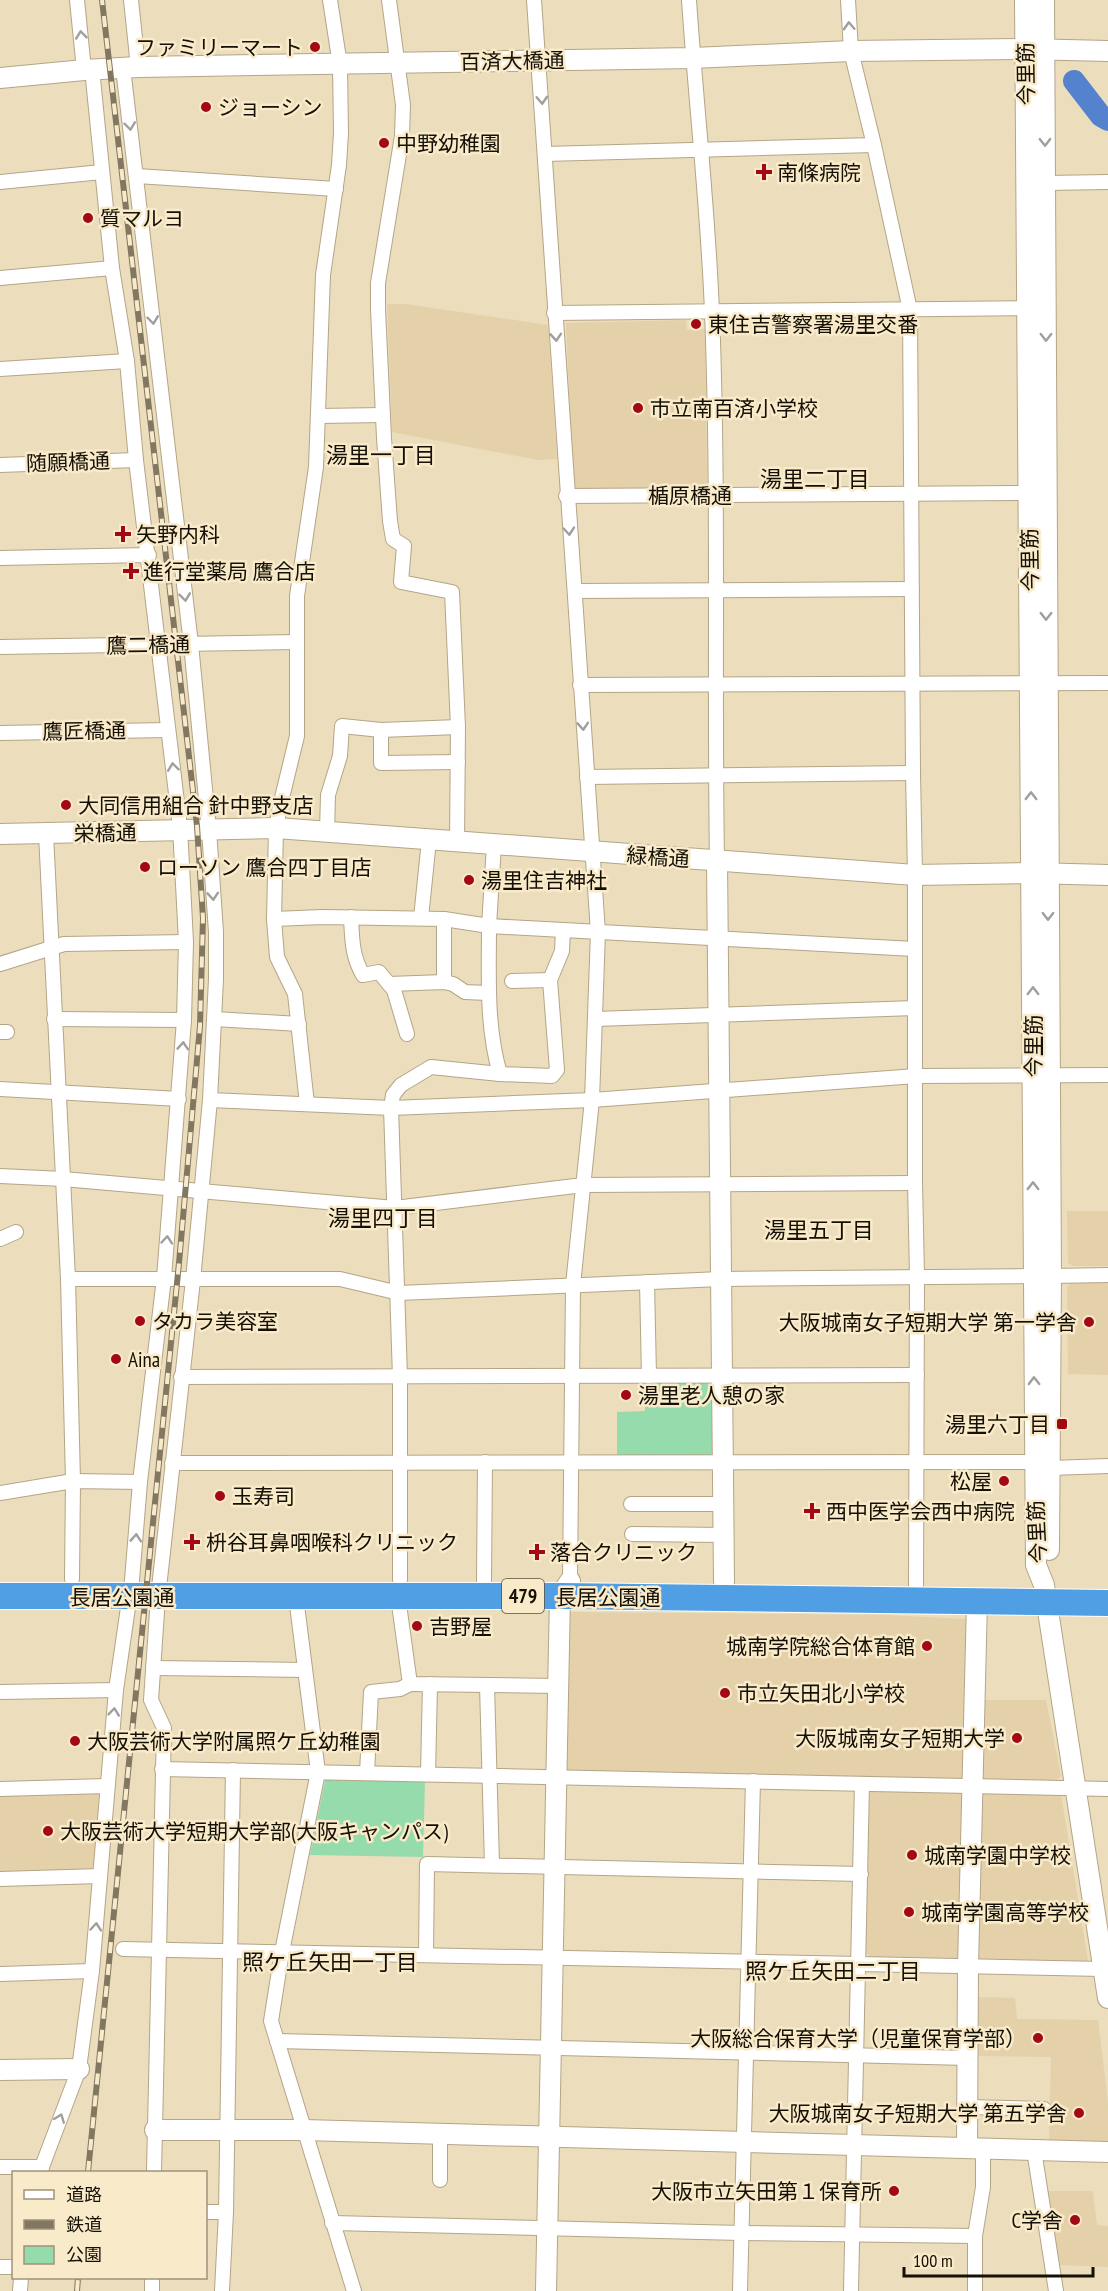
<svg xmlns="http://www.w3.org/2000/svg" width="1108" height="2291" font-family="'PT Sans Narrow','Noto Sans JP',sans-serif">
<rect width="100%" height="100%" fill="#ecddbd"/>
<g fill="#e4d1aa">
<path d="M387 304H406L548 325 557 459 538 460 392 432Z"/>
<path d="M686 320 687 330 705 329 707 485 700 492 577 490 573 485 566 323Z"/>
<path d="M1067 1211H1108V1266H1073L1068 1263Z"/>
<path d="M1074 1279H1108V1375L1068 1374 1067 1287Z"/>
<path d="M572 1612 886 1615 967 1619 971 1625 967 1773 962 1778 567 1772 565 1769 568 1617Z"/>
<path d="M983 1700H1046L1061 1776 1056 1781 984 1780 980 1776Z"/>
<path d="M872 1789 963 1790 959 1960 871 1957 865 1952 868 1792Z"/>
<path d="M95 1791 99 1796 94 1865 89 1872 0 1873V1792Z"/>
<path d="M984 1792 1061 1794 1088 1961 980 1960 976 1956 981 1797Z"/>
<path d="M976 1997 1015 1998 1017 2019 1098 2020 1108 2102V2145H1049L1051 2057 975 2056Z"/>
<path d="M1043 2191H1093L1097 2225 1108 2226V2267L1059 2265Z"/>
</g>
<g fill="#96dbac">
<path d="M645 1382H707L714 1387V1451L709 1456H617V1412L645 1411Z"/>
<path d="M325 1780 425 1781 423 1857 310 1855Z"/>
</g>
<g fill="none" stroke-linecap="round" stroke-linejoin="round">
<path stroke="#5482cf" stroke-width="22" d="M1074 81 1101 116 1108 120"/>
<g stroke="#b4a587" stroke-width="16">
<g id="street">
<path d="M77 0 84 70"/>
<path d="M131 0 138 67"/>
<path d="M389 0 403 105 402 136 378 283V309L384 438 390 521 393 539 404 546 401 582 452 592 458 727 457 843"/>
<path d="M534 0 598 932 592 1100 573 1285 570 1581"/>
<path d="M689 0C696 104 708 208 712 312 719 495 714 678 717 861"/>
<path d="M848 0 851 51 874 145 910 310 913 773 915 875V1183L917 1276 916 1585"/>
<path d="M123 68 191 644 209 830 216 932V979L210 1100 193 1280 158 1597 151 1700 164 1728 154 2172"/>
<path d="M545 154 874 145"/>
<path d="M137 176 336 189"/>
<path d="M0 182 102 172"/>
<path d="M1046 183 1108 182"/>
<path d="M0 278 112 268"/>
<path d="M554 313 1034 308"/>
<path d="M0 369 127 361"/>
<path d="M319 416 383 415"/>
<path d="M0 465 136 460"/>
<path d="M566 496 1029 493"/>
<path d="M0 558 149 555"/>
<path d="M575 591 912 589"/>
<path d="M0 647 296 642"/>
<path d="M580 685 1108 683"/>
<path d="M381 730V763L458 762"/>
<path d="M0 733 168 730"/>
<path d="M587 777 913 773"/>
<path d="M327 832 328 795 340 756 342 726 381 730 458 727"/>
<path d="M46 834 68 1279 73 1481 72 1579"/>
<path d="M351 917C352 938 352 957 363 975L379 972 394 990 407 1034"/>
<path d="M421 918 429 840"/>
<path d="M274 919 322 917 444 919V982"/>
<path d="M444 919 489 926 494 845"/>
<path d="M0 964 64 944 186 942"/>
<path d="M512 981 550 980"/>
<path d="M389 984 444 982 453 984 465 992 488 993"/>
<path d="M54 1019 184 1020"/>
<path d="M215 1019 299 1024"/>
<path d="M595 1019 915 1008"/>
<path d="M0 1032H7"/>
<path d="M500 1074C486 1026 489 976 489 926L914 949"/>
<path d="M0 1089 179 1099"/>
<path d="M210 1100 391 1108 592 1100 916 1076 1108 1075"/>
<path d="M307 1104 295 994 277 957 274 919 276 828 280 806 297 736V596L316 467 323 275 339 165 341 133 340 65 330 0"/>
<path d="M0 1176 63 1179 395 1208 583 1185 915 1183"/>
<path d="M0 1239 16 1232"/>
<path d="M1051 1276 1108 1275"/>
<path d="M68 1279H340L399 1293 721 1279 1033 1276"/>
<path d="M647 1282 649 1376"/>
<path d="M181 1377 917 1375"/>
<path d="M172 1463 1035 1462"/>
<path d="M1050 1468 1108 1466"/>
<path d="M0 1493 73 1481 140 1482"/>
<path d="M631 1504H724"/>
<path d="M632 1534 724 1535"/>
<path d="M400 1580V1377L391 1108 393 1095 401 1085 431 1067 500 1074 552 1076 557 1070 550 980 562 951 563 930"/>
<path d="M484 1581 485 1462"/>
<path d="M296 1597 318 1772 282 1952 271 2021 354 2291"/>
<path d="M398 1597 410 1684 557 1686"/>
<path d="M153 1668 305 1670"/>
<path d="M487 1685 492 1865"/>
<path d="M0 1692 116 1690"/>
<path d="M162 1769 1108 1789"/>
<path d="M367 1773 371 1692 400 1689 410 1684"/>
<path d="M428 1774 430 1684"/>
<path d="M0 1789 107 1786"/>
<path d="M0 1879 100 1876"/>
<path d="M123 1949 1103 1969"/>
<path d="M426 1955 427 1864 861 1874"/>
<path d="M0 1974 92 1971"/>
<path d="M277 2041 968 2058"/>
<path d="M967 2107 1044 2109"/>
<path d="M440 2134V2180"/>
<path d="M1034 2150 1056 2291"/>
<path d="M0 2167H42"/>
<path d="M40 2172 79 2069 92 1971 116 1690 132 1580 140 1482 164 1278 184 1020 186 942 180 827 136 460 127 361 112 268 92 69"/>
<path d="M206 2212H226"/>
<path d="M332 2223 741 2233 975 2236"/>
<path d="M0 2267H14"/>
<path d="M20 2291 21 2278"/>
<path d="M152 2291V2278"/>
<path d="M222 2291 226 2212 233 1770"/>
<path d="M740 2291 753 1781"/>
<path d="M851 2291 862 1784"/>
<path d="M975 2291V2236L983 2187V2149"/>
</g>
</g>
<g stroke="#b4a587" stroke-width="22">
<g id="secondary">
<path d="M1025 0 1036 1565 1044 1585 1108 1998"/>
<path d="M1044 0 1051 1276 1049 1550"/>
<path d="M0 78 84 70 138 67 693 58 851 51 1025 49 1108 51"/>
<path d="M0 834 276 828 915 875 1032 873 1108 875"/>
<path d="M717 861 724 1582"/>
<path d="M0 2070 79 2069"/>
<path d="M155 2130H304L1108 2152"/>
<path d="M967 2147 968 1967 977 1601"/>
<path d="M546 2291 560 1596 570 1581"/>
</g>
</g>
<g stroke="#fff" stroke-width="28">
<path id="highway" d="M0 1596H560L1108 1603"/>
</g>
<use href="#street" stroke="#fff" stroke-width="14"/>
<use href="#secondary" stroke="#fff" stroke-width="20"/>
<use href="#highway" stroke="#509ee3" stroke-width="26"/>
<g stroke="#827862" stroke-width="6">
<g id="rail">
<path d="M88 2172 179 1263 200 1026 203 918 197 826 102 0"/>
<path d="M77 2291 78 2278"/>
</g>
</g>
<use href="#rail" stroke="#f9eaca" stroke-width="4" stroke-dasharray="11" stroke-linecap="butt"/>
</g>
<defs><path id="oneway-chevron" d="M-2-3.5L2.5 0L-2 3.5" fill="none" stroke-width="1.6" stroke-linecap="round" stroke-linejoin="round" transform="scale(1.5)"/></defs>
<g stroke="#a19f9b">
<use href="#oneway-chevron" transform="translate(849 26) rotate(-93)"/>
<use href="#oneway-chevron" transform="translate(81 35) rotate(-96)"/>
<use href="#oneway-chevron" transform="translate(542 100) rotate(87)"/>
<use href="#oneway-chevron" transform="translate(130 126) rotate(83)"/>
<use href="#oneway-chevron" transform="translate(1045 142) rotate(89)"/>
<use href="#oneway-chevron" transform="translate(153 320) rotate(83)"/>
<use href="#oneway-chevron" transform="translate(556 337) rotate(86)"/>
<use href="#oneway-chevron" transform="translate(1046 337) rotate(90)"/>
<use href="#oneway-chevron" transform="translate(569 531) rotate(85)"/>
<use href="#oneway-chevron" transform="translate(185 597) rotate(83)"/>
<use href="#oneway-chevron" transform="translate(1046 616) rotate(90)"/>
<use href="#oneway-chevron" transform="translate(583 726) rotate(86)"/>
<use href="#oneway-chevron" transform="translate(173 767) rotate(-97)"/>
<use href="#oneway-chevron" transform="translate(1031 796) rotate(-90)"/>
<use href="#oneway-chevron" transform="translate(213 896) rotate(86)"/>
<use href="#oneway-chevron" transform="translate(1048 916) rotate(90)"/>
<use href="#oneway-chevron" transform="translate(1033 991) rotate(-90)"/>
<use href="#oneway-chevron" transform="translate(183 1046) rotate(-86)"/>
<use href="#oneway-chevron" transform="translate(1033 1186) rotate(-90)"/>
<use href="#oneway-chevron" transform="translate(167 1240) rotate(-85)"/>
<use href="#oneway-chevron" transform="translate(1034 1381) rotate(-91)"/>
<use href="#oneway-chevron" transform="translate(136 1538) rotate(-86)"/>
<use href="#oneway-chevron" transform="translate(114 1712) rotate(-84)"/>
<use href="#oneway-chevron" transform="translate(96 1927) rotate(-85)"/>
<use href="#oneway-chevron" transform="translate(60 2118) rotate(-69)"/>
</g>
<g fill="#a30815" stroke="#f9eaca" stroke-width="2">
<circle cx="315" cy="47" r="6"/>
<circle cx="206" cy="107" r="6"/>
<circle cx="384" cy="143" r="6"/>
<path d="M761 163h6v6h6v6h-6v6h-6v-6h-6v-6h6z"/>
<circle cx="88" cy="218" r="6"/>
<circle cx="696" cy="324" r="6"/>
<circle cx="638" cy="408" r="6"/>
<path d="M120 525h6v6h6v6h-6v6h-6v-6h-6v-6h6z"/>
<path d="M128 562h6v6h6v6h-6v6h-6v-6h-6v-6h6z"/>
<circle cx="66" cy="805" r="6"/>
<circle cx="145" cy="867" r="6"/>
<circle cx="469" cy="880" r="6"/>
<circle cx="140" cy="1321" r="6"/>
<circle cx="1089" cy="1322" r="6"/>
<circle cx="116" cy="1359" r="6"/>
<circle cx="626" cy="1395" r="6"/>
<rect x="1056" y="1418" width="12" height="12" rx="3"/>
<circle cx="1004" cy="1481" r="6"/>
<circle cx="220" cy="1496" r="6"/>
<path d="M809 1502h6v6h6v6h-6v6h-6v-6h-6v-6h6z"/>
<path d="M189 1533h6v6h6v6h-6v6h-6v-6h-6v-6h6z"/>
<path d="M534 1543h6v6h6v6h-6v6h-6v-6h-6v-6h6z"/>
<circle cx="417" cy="1626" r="6"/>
<circle cx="927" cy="1646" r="6"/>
<circle cx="725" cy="1693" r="6"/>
<circle cx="1017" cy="1738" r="6"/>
<circle cx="75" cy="1741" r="6"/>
<circle cx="48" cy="1831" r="6"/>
<circle cx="912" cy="1855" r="6"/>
<circle cx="909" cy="1912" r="6"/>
<circle cx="1038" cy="2038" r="6"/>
<circle cx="1079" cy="2113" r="6"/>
<circle cx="894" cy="2191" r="6"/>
<circle cx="1075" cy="2220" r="6"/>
</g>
<g text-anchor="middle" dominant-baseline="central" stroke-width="5" stroke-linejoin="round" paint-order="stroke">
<rect fill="#f9eaca" stroke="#595140" stroke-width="1.5" x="502" y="1579" width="42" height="34" rx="4.5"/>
<g font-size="20" font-weight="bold" fill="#151005">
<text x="523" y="1596">479</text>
</g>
<g font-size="21" fill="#151005" stroke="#f9eaca" text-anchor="start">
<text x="303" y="47" text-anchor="end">ファミリーマート</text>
<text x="218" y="107">ジョーシン</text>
<text x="396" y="143">中野幼稚園</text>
<text x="777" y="172">南條病院</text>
<text x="100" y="218">質マルヨ</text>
<text x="708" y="324">東住吉警察署湯里交番</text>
<text x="650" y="408">市立南百済小学校</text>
<text x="136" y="534">矢野内科</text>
<text x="143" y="571">進行堂薬局 鷹合店</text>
<text x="78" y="805">大同信用組合 針中野支店</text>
<text x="157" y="867">ローソン 鷹合四丁目店</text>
<text x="481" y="880">湯里住吉神社</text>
<text x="152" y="1321">タカラ美容室</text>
<text x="1077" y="1322" text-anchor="end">大阪城南女子短期大学 第一学舎</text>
<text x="128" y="1359">Aina</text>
<text x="638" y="1395">湯里老人憩の家</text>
<text x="1050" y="1424" text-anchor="end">湯里六丁目</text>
<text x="992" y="1481" text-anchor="end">松屋</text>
<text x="232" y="1496">玉寿司</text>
<text x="826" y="1511">西中医学会西中病院</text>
<text x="206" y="1542">枡谷耳鼻咽喉科クリニック</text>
<text x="550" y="1552">落合クリニック</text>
<text x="429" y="1626">吉野屋</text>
<text x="915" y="1646" text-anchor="end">城南学院総合体育館</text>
<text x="737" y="1693">市立矢田北小学校</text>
<text x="1005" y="1738" text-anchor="end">大阪城南女子短期大学</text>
<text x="87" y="1741">大阪芸術大学附属照ケ丘幼稚園</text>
<text x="60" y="1831">大阪芸術大学短期大学部(大阪キャンパス)</text>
<text x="924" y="1855">城南学園中学校</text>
<text x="921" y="1912">城南学園高等学校</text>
<text x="1026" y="2038" text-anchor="end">大阪総合保育大学（児童保育学部）</text>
<text x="1067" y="2113" text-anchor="end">大阪城南女子短期大学 第五学舎</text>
<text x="882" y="2191" text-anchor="end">大阪市立矢田第１保育所</text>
<text x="1063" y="2220" text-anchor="end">C学舎</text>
</g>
<g font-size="21" fill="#151005" stroke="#f9eaca">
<text transform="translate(512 61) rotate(-1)">百済大橋通</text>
<text transform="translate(1026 74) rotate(-91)">今里筋</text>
<text transform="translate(68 462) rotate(-2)">随願橋通</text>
<text x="690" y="495">楯原橋通</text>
<text transform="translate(1030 560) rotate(-91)">今里筋</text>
<text transform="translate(148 645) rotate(-1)">鷹二橋通</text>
<text transform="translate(84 731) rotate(-1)">鷹匠橋通</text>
<text transform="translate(105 833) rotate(-1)">栄橋通</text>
<text transform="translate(658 857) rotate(4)">緑橋通</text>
<text transform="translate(1033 1046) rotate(-90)">今里筋</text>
<text transform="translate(1037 1532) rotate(-93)">今里筋</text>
<text x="122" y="1597">長居公園通</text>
<text x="608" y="1597">長居公園通</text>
</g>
<g font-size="22" fill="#151005" stroke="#f9eaca">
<text x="381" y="455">湯里一丁目</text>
<text x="815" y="479">湯里二丁目</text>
<text x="383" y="1218">湯里四丁目</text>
<text x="819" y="1230">湯里五丁目</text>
<text x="330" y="1962">照ケ丘矢田一丁目</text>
<text x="833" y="1971">照ケ丘矢田二丁目</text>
</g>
</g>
<rect x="12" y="2171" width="195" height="108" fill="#f9eaca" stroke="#9e937b" stroke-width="1.5"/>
<rect x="24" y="2190" width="30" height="9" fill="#ffffff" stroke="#9e937b" stroke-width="1.5"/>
<text x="66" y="2201" font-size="18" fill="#151005">道路</text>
<rect x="24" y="2220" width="30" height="9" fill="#827862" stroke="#9e937b" stroke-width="1.5"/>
<text x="66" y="2231" font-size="18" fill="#151005">鉄道</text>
<rect x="24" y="2246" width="30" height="18" fill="#96dbac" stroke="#9e937b" stroke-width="1.5"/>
<text x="66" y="2261" font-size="18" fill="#151005">公園</text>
<path d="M904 2267v9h189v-9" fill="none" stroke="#151005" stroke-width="3"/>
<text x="913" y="2267" font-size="18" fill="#151005" stroke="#f9eaca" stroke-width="4.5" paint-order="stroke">100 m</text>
</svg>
